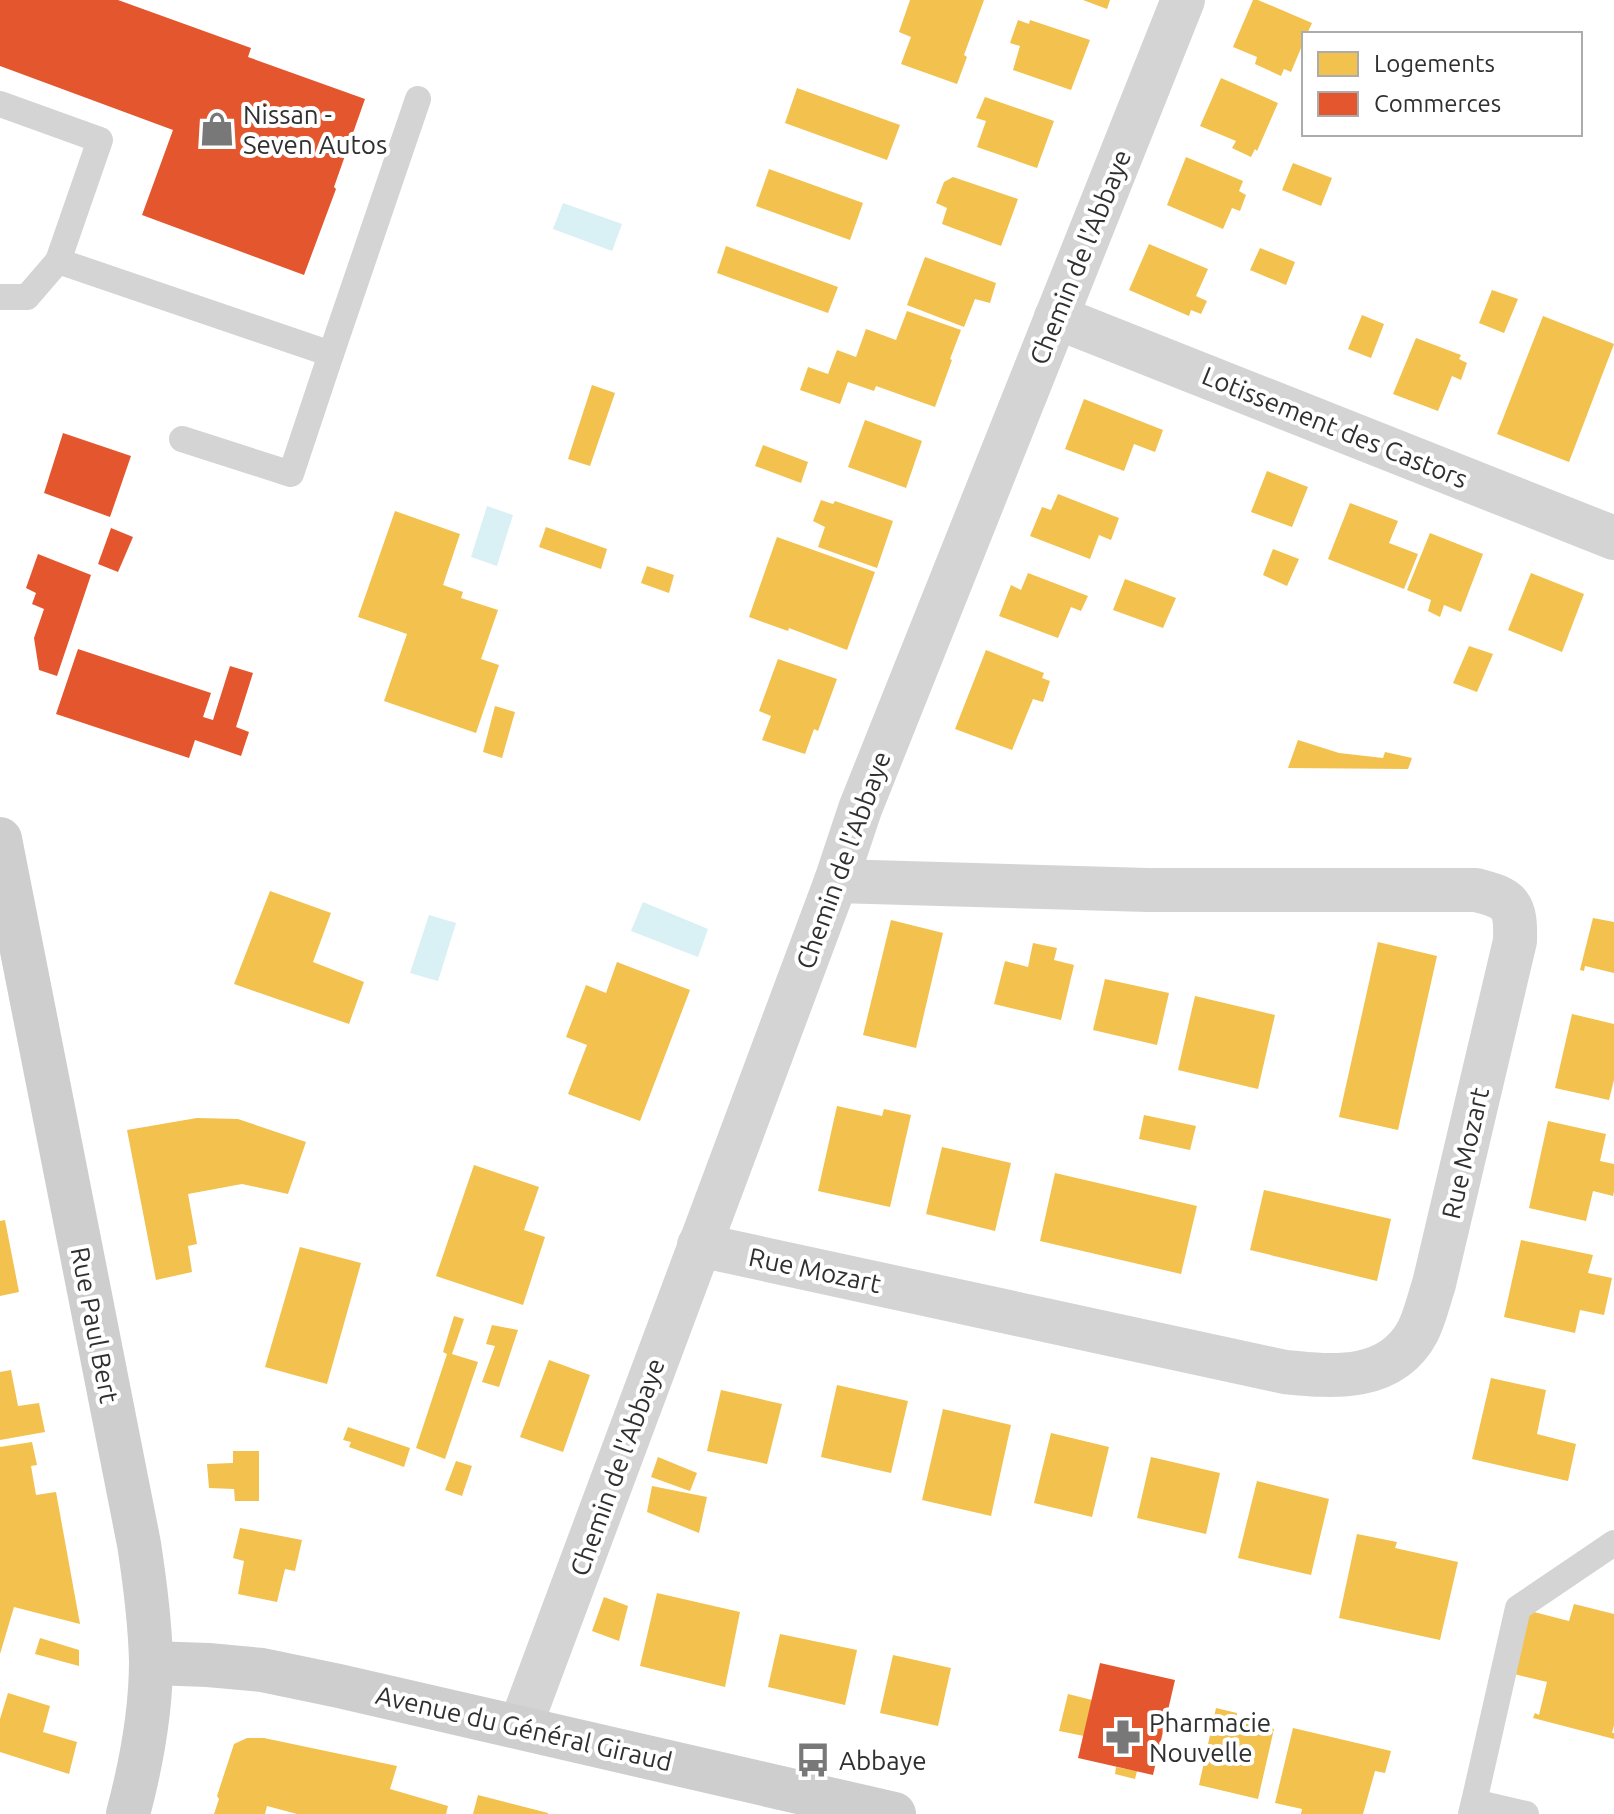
<svg xmlns="http://www.w3.org/2000/svg" width="1614" height="1814" font-family="Ubuntu,sans-serif">
<rect width="100%" height="100%" fill="#fff"/>
<g fill="#d9f0f4">
<path d="M563 203 622 224 612 251 553 229Z"/>
<path d="M487 506 513 515 497 566 471 557Z"/>
<path d="M643 902 708 929 698 957 631 931Z"/>
<path d="M429 915 456 923 438 981 410 973Z"/>
</g>
<g fill="#f2c14e">
<path d="M910 0H984L964 55 967 57 957 84 901 64 911 37 899 32Z"/>
<path d="M1083 0H1110L1107 9Z"/>
<path d="M1253 0H1258L1312 23 1307 34H1304V41L1291 72 1284 69 1281 76 1255 64 1257 57 1233 47Z"/>
<path d="M1018 20 1029 24 1030 20 1090 40 1071 90 1013 70 1020 46 1010 43Z"/>
<path d="M1221 78 1278 103 1257 151 1255 149 1251 157 1232 148 1236 141 1200 126Z"/>
<path d="M797 88 900 125 887 160 785 123Z"/>
<path d="M985 97 1054 121 1037 168 977 147 986 121 976 118Z"/>
<path d="M1186 157 1243 181 1239 191 1246 195 1240 211 1232 208 1223 229 1167 205Z"/>
<path d="M1293 163 1332 178 1321 206 1282 190Z"/>
<path d="M769 169 863 203 850 240 756 206Z"/>
<path d="M953 177 1018 199 1001 246 942 224 947 208 936 203 944 182Z"/>
<path d="M1149 244 1208 269 1196 296 1207 301 1201 314 1191 310 1189 316 1129 290Z"/>
<path d="M726 246 838 287 828 313 717 273Z"/>
<path d="M1260 248 1295 262 1286 285 1250 270Z"/>
<path d="M925 257 996 283 990 303 975 299 964 327 907 305Z"/>
<path d="M1492 290 1518 299 1504 333 1479 323Z"/>
<path d="M907 311 961 330 950 359 952 360 935 407 876 386 874 391 848 382 840 404 800 390 808 367 828 374 837 350 856 357 866 329 896 340Z"/>
<path d="M1362 315 1384 324 1371 358 1348 349Z"/>
<path d="M1543 316 1614 344 1569 462 1497 434Z"/>
<path d="M1416 338 1461 355 1459 359 1467 363 1461 380 1452 376 1438 411 1393 394Z"/>
<path d="M592 385 615 393 590 466 568 459Z"/>
<path d="M1084 399 1163 430 1155 452 1134 444 1124 471 1065 449Z"/>
<path d="M865 420 922 441 906 488 848 467Z"/>
<path d="M763 445 808 462 801 483 755 466Z"/>
<path d="M1267 471 1308 487 1292 527 1251 512Z"/>
<path d="M1058 494 1119 518 1111 540 1099 535 1090 559 1030 536 1042 507 1051 510Z"/>
<path d="M821 500 833 504 835 501 893 521 877 568 818 547 825 527 813 521Z"/>
<path d="M1350 503 1398 521 1389 543 1418 554 1404 589 1328 559Z"/>
<path d="M395 511 460 534 443 585 463 592 461 598 498 610 481 659 499 665 476 733 384 701 407 634 358 617Z"/>
<path d="M546 527 607 549 601 569 539 547Z"/>
<path d="M1430 533 1483 554 1461 612 1444 605 1440 617 1428 611 1431 600 1407 590Z"/>
<path d="M777 537 875 572 847 650 789 628 788 631 749 617Z"/>
<path d="M1273 549 1299 559 1287 586 1263 575Z"/>
<path d="M647 566 674 575 669 593 641 583Z"/>
<path d="M1028 573 1088 596 1081 611 1071 607 1058 638 999 616 1011 585 1021 590Z"/>
<path d="M1531 573 1584 594 1562 652 1508 630Z"/>
<path d="M1125 579 1176 598 1163 628 1113 610Z"/>
<path d="M1469 646 1493 654 1477 692 1453 683Z"/>
<path d="M986 650 1044 673 1042 678 1050 681 1043 702 1033 699 1012 750 955 729Z"/>
<path d="M778 659 837 679 818 731 814 729 805 754 762 740 771 716 759 711Z"/>
<path d="M495 706 515 712 502 758 483 752Z"/>
<path d="M1298 740 1339 753 1383 758 1385 752 1412 758 1408 769 1288 768Z"/>
<path d="M270 891 331 913 313 962 364 982 349 1024 234 984Z"/>
<path d="M1593 918 1614 922V973L1585 966 1584 971 1580 970Z"/>
<path d="M891 920 943 933 916 1048 863 1035Z"/>
<path d="M1378 942 1437 956 1398 1130 1339 1117Z"/>
<path d="M1033 943 1057 948 1054 960 1074 965 1061 1020 994 1004 1005 961 1028 967Z"/>
<path d="M617 962 690 990 640 1121 568 1094 587 1045 566 1037 586 985 606 993Z"/>
<path d="M1105 979 1169 993 1157 1045 1093 1030Z"/>
<path d="M1195 996 1275 1015 1258 1089 1178 1070Z"/>
<path d="M1572 1014 1614 1024V1080L1609 1100 1555 1088Z"/>
<path d="M837 1106 882 1116 884 1109 911 1115 890 1207 818 1191Z"/>
<path d="M1144 1115 1196 1126 1190 1150 1139 1139Z"/>
<path d="M197 1118 238 1119 306 1142 288 1194 242 1184 188 1194 197 1244 188 1246 192 1272 156 1280 127 1130Z"/>
<path d="M1548 1121 1606 1134 1600 1161 1614 1164V1191L1613 1196 1593 1191 1586 1221 1529 1208Z"/>
<path d="M942 1147 1011 1163 995 1231 926 1214Z"/>
<path d="M474 1165 539 1187 524 1230 545 1237 523 1305 436 1276Z"/>
<path d="M1055 1173 1197 1206 1181 1274 1040 1241Z"/>
<path d="M1264 1190 1391 1219 1377 1281 1250 1250Z"/>
<path d="M5 1220 19 1292 0 1296V1221Z"/>
<path d="M1521 1240 1593 1255 1588 1273 1612 1278 1604 1315 1580 1310 1575 1333 1504 1317Z"/>
<path d="M300 1247 361 1263 327 1384 265 1367Z"/>
<path d="M454 1316 464 1319 452 1354 478 1362 445 1459 416 1448 447 1354 443 1352Z"/>
<path d="M492 1325 518 1330 499 1387 482 1382 495 1346 486 1344Z"/>
<path d="M549 1360 590 1375 563 1452 520 1437Z"/>
<path d="M11 1370 18 1406 39 1403 45 1432 0 1440V1372Z"/>
<path d="M1491 1378 1546 1390 1537 1434 1576 1444 1568 1481 1472 1459Z"/>
<path d="M837 1385 908 1401 891 1473 821 1457Z"/>
<path d="M721 1390 782 1404 767 1464 707 1451Z"/>
<path d="M943 1409 1011 1425 991 1516 922 1500Z"/>
<path d="M348 1427 410 1448 404 1467 349 1447 351 1442 343 1440Z"/>
<path d="M1051 1433 1109 1447 1092 1517 1034 1503Z"/>
<path d="M32 1442 37 1465 31 1466 36 1495 56 1492 80 1624 14 1607 0 1654V1447Z"/>
<path d="M233 1451H259V1501H235L234 1489 209 1488 207 1464 233 1463Z"/>
<path d="M658 1457 697 1473 690 1491 651 1477Z"/>
<path d="M1151 1457 1220 1473 1206 1534 1137 1518Z"/>
<path d="M456 1461 472 1466 462 1496 445 1490Z"/>
<path d="M1257 1481 1329 1499 1311 1575 1238 1558Z"/>
<path d="M652 1486 707 1497 699 1533 647 1512Z"/>
<path d="M240 1528 302 1540 295 1571 285 1569 277 1602 238 1594 244 1561 233 1558Z"/>
<path d="M1357 1534 1397 1542 1395 1548 1458 1562 1440 1640 1339 1618Z"/>
<path d="M657 1593 740 1612 725 1687 640 1666Z"/>
<path d="M604 1597 628 1606 619 1641 592 1631Z"/>
<path d="M1574 1604 1614 1614V1725L1612 1733H1614V1739L1533 1718 1535 1713 1539 1715 1547 1682 1514 1674 1530 1611 1569 1621Z"/>
<path d="M780 1634 857 1650 845 1705 768 1687Z"/>
<path d="M40 1638 79 1650V1666L35 1654Z"/>
<path d="M893 1655 951 1668 938 1726 880 1713Z"/>
<path d="M8 1693 50 1706 43 1732 77 1742 69 1774 0 1752V1719Z"/>
<path d="M1068 1694 1092 1700 1084 1736 1059 1731Z"/>
<path d="M1216 1708 1237 1713 1236 1720 1274 1729 1258 1799 1199 1785Z"/>
<path d="M1293 1728 1391 1751 1385 1773 1375 1771 1363 1814H1301L1302 1809 1275 1803Z"/>
<path d="M247 1738H264L397 1766 390 1789 448 1806 446 1814H297L267 1806 265 1814H214L219 1799 217 1796 234 1744Z"/>
<path d="M1116 1767 1137 1771 1135 1779 1115 1774Z"/>
<path d="M478 1795 548 1813V1814H473Z"/>
</g>
<g fill="#e4572e">
<path d="M0 0H118L251 48 248 57 365 99 334 187 336 189 304 275 142 215 173 130 0 66Z"/>
<path d="M63 433 131 456 110 517 44 493Z"/>
<path d="M111 528 133 537 118 572 98 564Z"/>
<path d="M38 554 91 575 57 676 39 670 34 638 44 609 32 604 36 593 26 588Z"/>
<path d="M78 649 211 693 203 717 213 720 230 666 253 673 236 727 249 732 241 756 195 740 189 758 56 714Z"/>
<path d="M1100 1663 1175 1680 1153 1775 1078 1758Z"/>
</g>
<g fill="none" stroke-linecap="round" stroke-linejoin="round">
<g stroke="#d4d4d4" stroke-width="26">
<path d="M0 104 100 140 58 261 331 354 291 474 182 439"/>
<path d="M0 297H27L58 261"/>
<path d="M331 354 418 99"/>
<path d="M1474 1802 1518 1608 1614 1543"/>
<path d="M1471 1814 1474 1802 1526 1814"/>
</g>
<g stroke="#d4d4d4" stroke-width="44">
<path d="M1056 317 1614 538"/>
<path d="M699 1245 1285 1372C1335 1377 1391 1382 1418 1331 1425 1317 1429 1299 1434 1284L1515 941C1516 904 1511 899 1476 890H1148L836 881"/>
<path d="M520 1727 836 881 860 809 1183 0"/>
</g>
<g stroke="#cecece" stroke-width="44">
<path d="M0 839 139 1544C145 1583 150 1621 151 1661 151 1712 141 1765 128 1814"/>
<path d="M151 1663 208 1665 262 1670 339 1686 894 1814"/>
</g>
</g>
<defs>
<g id="shop-bare" transform="scale(2.76)"><path d="M-5-2.5h2.3a2.7 3.5 0 0 1 5.4 0H5L5.5 6h-11ZM-1.5-2.5h3a1.5 2.3 0 0 0-3 0Z" fill="#787878" stroke="#fff" stroke-width="2.5" paint-order="stroke"/></g>
<g id="pharmacy-bare" transform="scale(2.76)"><path d="M-2-6h4v4h4v4h-4v4h-4v-4h-4v-4h4Z" fill="#787878" stroke="#fff" stroke-width="2.5" paint-order="stroke"/></g>
<g id="bus-bare" transform="scale(2.76)"><path d="M-5-6H5V4H4V6H2V4H-2V6H-4V4H-5ZM-3.5-4V0h7V-4ZM-3.5 1.2v1.5H-2V1.2ZM2 1.2v1.5H3.5V1.2Z" fill="#787878" stroke="#fff" stroke-width="2.5" paint-order="stroke"/></g>
</defs>
<g fill-rule="evenodd">
<use href="#shop-bare" x="217" y="129"/>
<use href="#pharmacy-bare" x="1123" y="1737"/>
<use href="#bus-bare" x="813" y="1760"/>
</g>
<g text-anchor="middle" dominant-baseline="central" stroke-width="8" stroke-linejoin="round" paint-order="stroke">
<g font-size="26" fill="#303030" stroke="#fff" text-anchor="start">
<text x="243" y="114">Nissan -<tspan x="243" dy="30">Seven Autos</tspan></text>
<text x="1149" y="1722">Pharmacie<tspan x="1149" dy="30">Nouvelle</tspan></text>
<text x="839" y="1760">Abbaye</text>
</g>
<g font-size="26" fill="#303030" stroke="#fff">
<text transform="translate(1080 257) rotate(-68)">Chemin de l'Abbaye</text>
<text transform="translate(1335 427) rotate(22)">Lotissement des Castors</text>
<text transform="translate(843 860) rotate(-70)">Chemin de l'Abbaye</text>
<text transform="translate(1465 1153) rotate(-77)">Rue Mozart</text>
<text transform="translate(815 1270) rotate(12)">Rue Mozart</text>
<text transform="translate(95 1325) rotate(79)">Rue Paul Bert</text>
<text transform="translate(617 1467) rotate(-70)">Chemin de l'Abbaye</text>
<text transform="translate(524 1728) rotate(13)">Avenue du Général Giraud</text>
</g>
</g>
<rect x="1302" y="32" width="280" height="104" fill="#ffffff" stroke="#acacac" stroke-width="2"/>
<rect x="1318" y="52" width="40" height="24" fill="#f2c14e" stroke="#acacac" stroke-width="2"/>
<text x="1374" y="72" font-size="24" fill="#303030">Logements</text>
<rect x="1318" y="92" width="40" height="24" fill="#e4572e" stroke="#acacac" stroke-width="2"/>
<text x="1374" y="112" font-size="24" fill="#303030">Commerces</text>
</svg>
